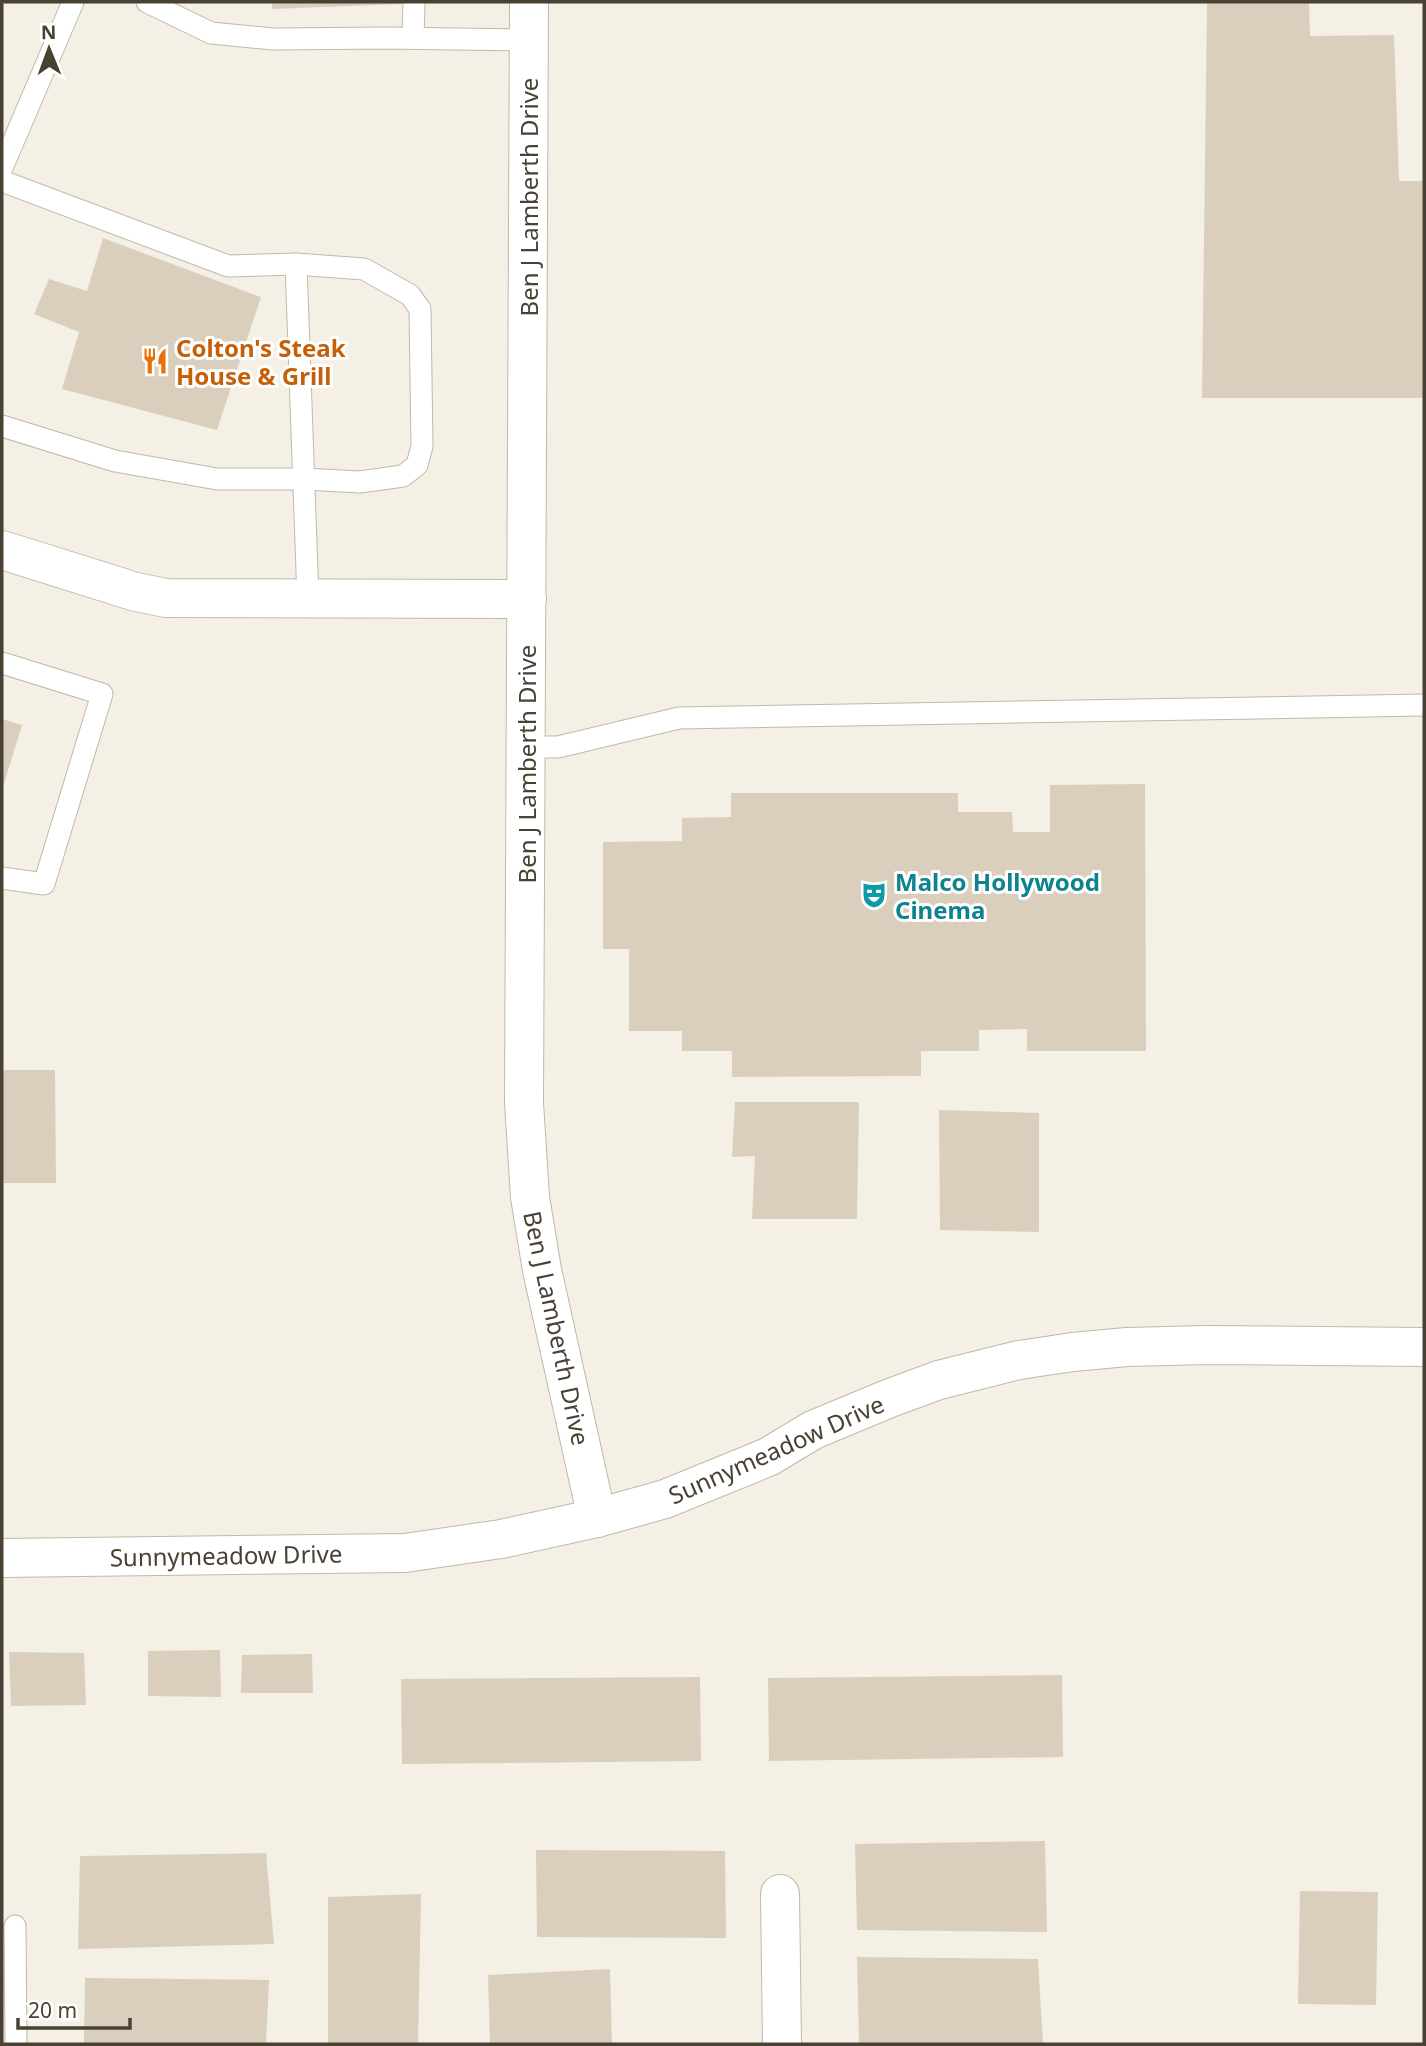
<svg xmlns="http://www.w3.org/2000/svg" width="1426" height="2046" font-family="'Noto Sans',sans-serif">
<rect width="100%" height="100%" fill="#f5f0e5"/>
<g fill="#dacfbc">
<path d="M272 2H402V4L272 9Z"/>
<path d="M1207 2H1309L1310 36 1394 35 1399 181H1424V398H1202Z"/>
<path d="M103 238 261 297 217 430 62 389 79 332 34 314 49 279 87 291Z"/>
<path d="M2 719 22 725 2 790Z"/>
<path d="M1145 784 1146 1051H1027V1029L979 1030V1051H921V1076L732 1077V1051H682V1031H629V949H603V842L682 841V818L731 817V793H958V812H1012L1013 832H1050V785Z"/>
<path d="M2 1070H55L56 1183H2Z"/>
<path d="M735 1102H859L857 1219H752L755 1156 732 1157Z"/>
<path d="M939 1110 1039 1113V1232L940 1230Z"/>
<path d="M220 1650 221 1697 148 1696V1651Z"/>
<path d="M9 1652 84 1653 86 1705 11 1706Z"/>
<path d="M312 1654 313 1693H241L242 1655Z"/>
<path d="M1062 1675 1063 1757 769 1761 768 1678Z"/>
<path d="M700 1677 701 1761 402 1764 401 1679Z"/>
<path d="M1045 1841 1047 1932 857 1930 855 1844Z"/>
<path d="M536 1850 725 1851 726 1938 537 1937Z"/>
<path d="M266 1853 274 1944 78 1949 80 1856Z"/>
<path d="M1300 1891 1378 1892 1376 2005 1298 2004Z"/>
<path d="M421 1894 418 2044H328V1897Z"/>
<path d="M857 1957 1038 1959 1043 2044H859Z"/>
<path d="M610 1969 612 2044H490L488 1975Z"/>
<path d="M85 1978 269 1980 266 2044H84Z"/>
</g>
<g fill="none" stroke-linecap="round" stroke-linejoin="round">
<g stroke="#c1b9a7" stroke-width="23">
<g id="lane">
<path d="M147 2 211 33 273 39 386 38 529 40"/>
<path d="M413 38 414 2"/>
<path d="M2 168 73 2"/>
<path d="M2 181 228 266 296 264 364 269 410 295 420 309 422 446 417 465 403 476 360 482 304 479H217L115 461 2 426"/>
<path d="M296 264 308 599"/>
<path d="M2 663 102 694 44 884 2 878"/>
<path d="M526 747H558L679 718 1424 705"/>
<path d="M15 1926 16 2044"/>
</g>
</g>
<g stroke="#c1b9a7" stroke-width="40">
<g id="street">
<path d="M529 2 524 1103 530 1197 542 1270 597 1518"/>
<path d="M2 550 136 592 166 598 527 599"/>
<path d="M2 1558 405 1553 501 1539 597 1518 665 1499 768 1457 813 1430 890 1398 939 1380 1019 1360 1073 1352 1127 1347 1207 1345 1424 1347"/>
<path d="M780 1894 782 2044"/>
</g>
</g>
<use href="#lane" stroke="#fff" stroke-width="21"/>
<use href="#street" stroke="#fff" stroke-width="38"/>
</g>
<defs>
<g id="restaurant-bare" transform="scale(2.1)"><path d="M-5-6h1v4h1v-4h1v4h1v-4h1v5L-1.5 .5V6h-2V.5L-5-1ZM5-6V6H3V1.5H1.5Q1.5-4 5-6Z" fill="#e8710a" stroke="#fff" stroke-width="2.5" paint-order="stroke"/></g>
<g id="theatre-bare" transform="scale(2.1)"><path d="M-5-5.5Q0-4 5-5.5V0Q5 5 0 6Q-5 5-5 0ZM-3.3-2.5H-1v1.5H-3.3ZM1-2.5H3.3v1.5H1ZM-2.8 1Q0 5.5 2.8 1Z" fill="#0f9aa8" stroke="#fff" stroke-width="2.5" paint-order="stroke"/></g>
</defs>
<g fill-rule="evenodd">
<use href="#restaurant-bare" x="155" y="361"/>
<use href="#theatre-bare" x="874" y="895"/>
</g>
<g text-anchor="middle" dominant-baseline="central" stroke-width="6" stroke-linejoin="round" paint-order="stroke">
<g font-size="24" fill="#484134" stroke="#fff">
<text transform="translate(528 197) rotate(-90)">Ben J Lamberth Drive</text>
<text transform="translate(526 764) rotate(-90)">Ben J Lamberth Drive</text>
<text transform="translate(557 1328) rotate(78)">Ben J Lamberth Drive</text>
<text transform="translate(776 1449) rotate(-24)">Sunnymeadow Drive</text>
<text transform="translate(226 1555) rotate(-1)">Sunnymeadow Drive</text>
</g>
<g font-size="24" font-weight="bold" fill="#c56008" stroke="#fff" text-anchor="start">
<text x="176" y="347">Colton's Steak<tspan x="176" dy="28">House &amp; Grill</tspan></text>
</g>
<g font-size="24" font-weight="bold" fill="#0d838f" stroke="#fff" text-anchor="start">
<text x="895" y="881">Malco Hollywood<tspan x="895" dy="28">Cinema</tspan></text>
</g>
</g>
<rect width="1426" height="2046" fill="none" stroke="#484134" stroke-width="7"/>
<g transform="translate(49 49) rotate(359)" stroke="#ffffff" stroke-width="5" paint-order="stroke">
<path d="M0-5L12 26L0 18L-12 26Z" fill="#484134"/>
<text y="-10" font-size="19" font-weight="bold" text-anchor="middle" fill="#484134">N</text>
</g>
<path d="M18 2018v10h112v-10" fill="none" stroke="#484134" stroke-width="3.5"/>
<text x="28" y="2018" font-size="21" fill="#484134" stroke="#ffffff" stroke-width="5" paint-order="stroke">20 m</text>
</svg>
